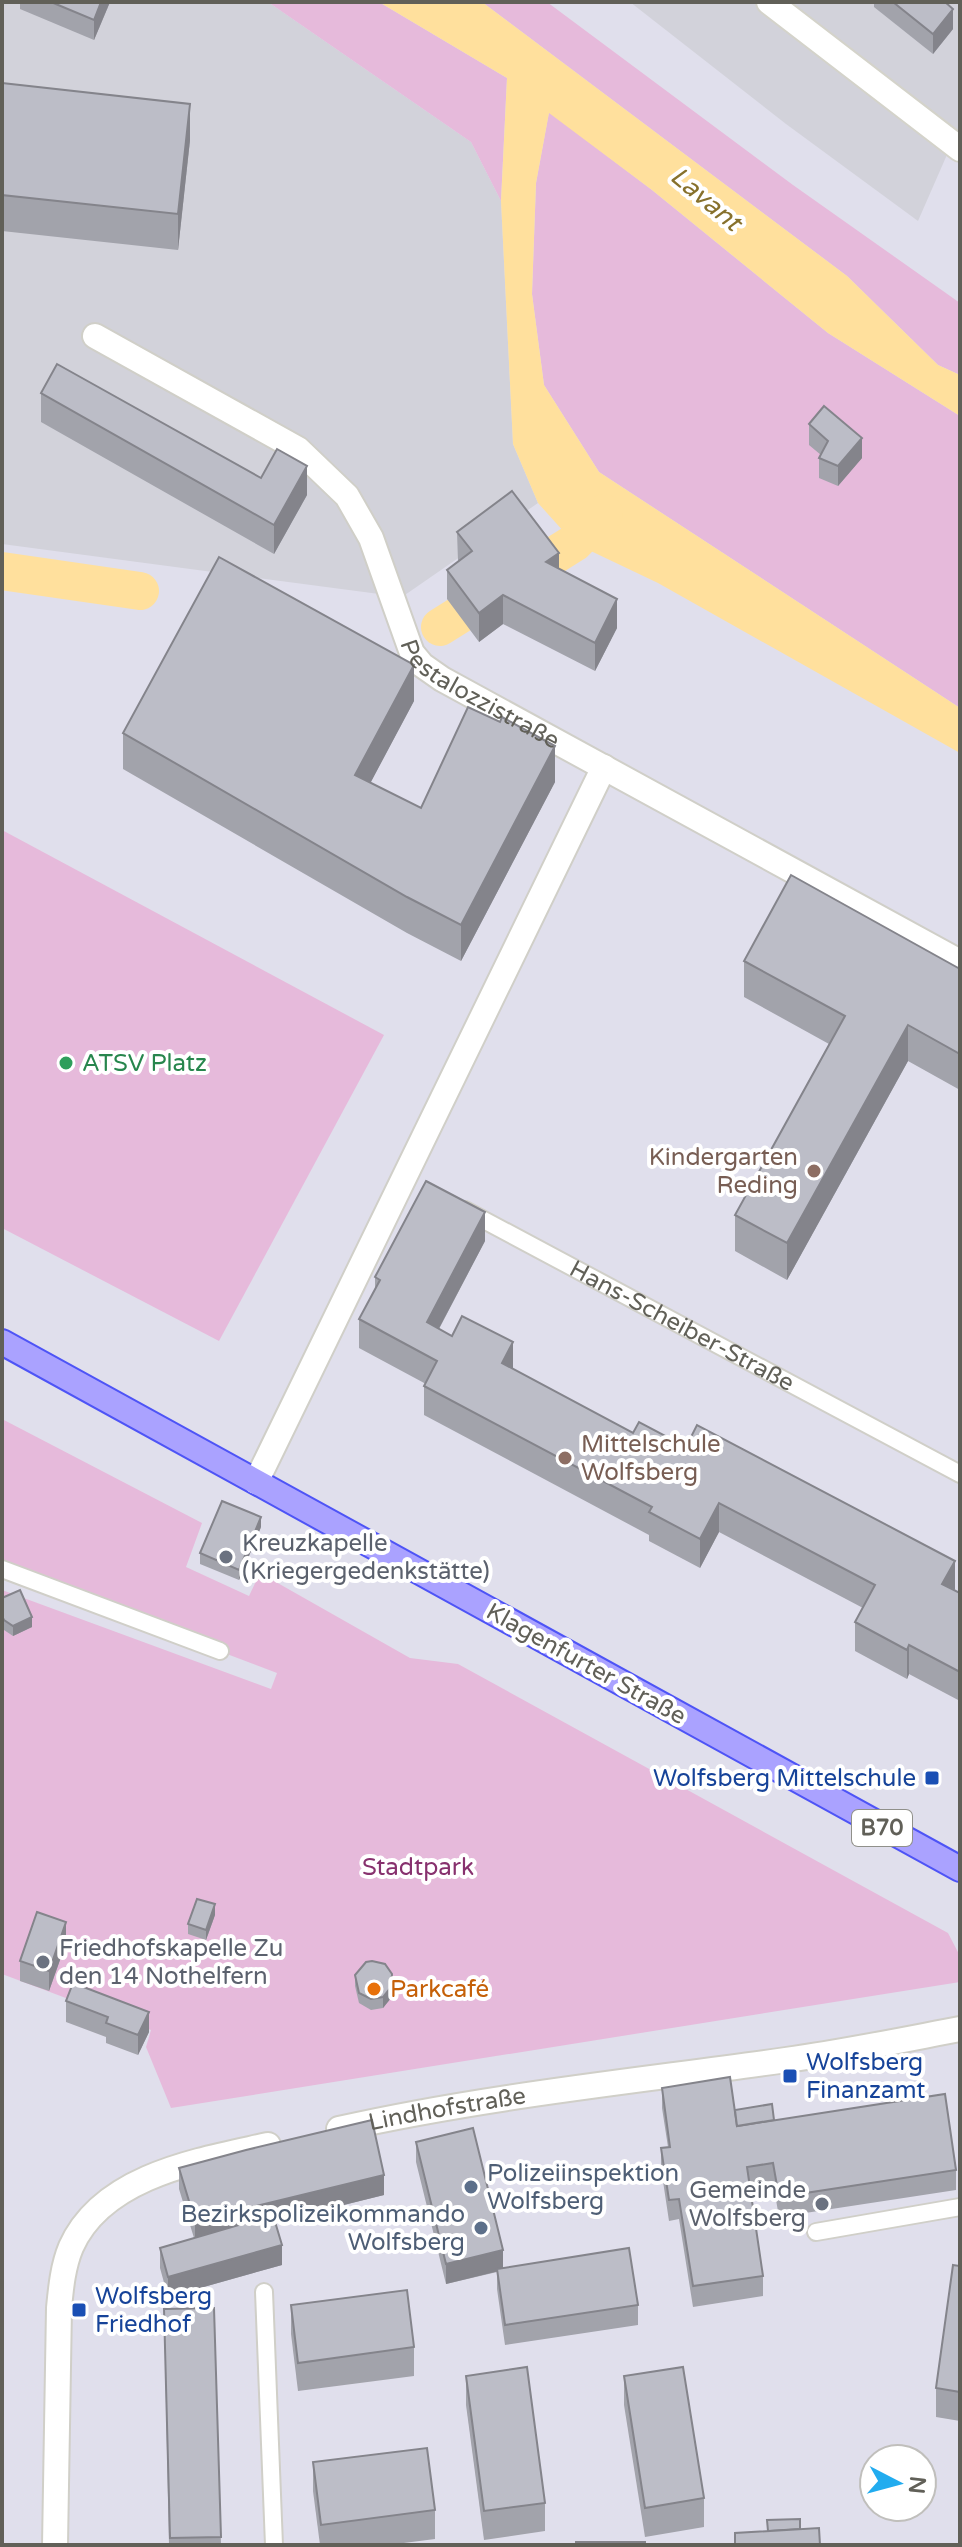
<svg xmlns="http://www.w3.org/2000/svg" width="962" height="2547" font-family="'Varela Round',sans-serif">
<rect width="100%" height="100%" fill="#e0dfec"/>
<g fill="#d2d2da">
<path d="M2 2H268L471 142 501 201 513 444 538 503 402 597 2 544Z"/>
<path d="M630 2H960V125L918 221 786 124Z"/>
</g>
<g fill="#e6badb">
<path d="M268 2H379L507 78 501 201 471 142Z"/>
<path d="M482 2H547L793 185 960 303V375L938 365 847 276Z"/>
<path d="M549 112 652 190 828 333 960 416V708L599 472 544 385 532 294 536 183Z"/>
<path d="M2 830 384 1035 219 1341 2 1228Z"/>
<path d="M2 1419 202 1523 186 1567 249 1596 260 1573 410 1658 458 1664 948 1933 960 1956V1982L171 2108 146 2047 151 2030 2 1974V1590L271 1689 277 1673 2 1569Z"/>
</g>
<path fill="#ffe09d" d="M379 2H482L847 276 938 365 960 375V416L828 333 652 190 549 113 536 183 532 294 544 385 599 472 960 708V753L658 583 574 543 538 503 513 444 501 201 507 78Z"/>
<g fill="none" stroke-linecap="round" stroke-linejoin="round">
<g stroke="#ffe09d" stroke-width="38">
<path d="M2 571 140 591"/>
<path d="M440 627 574 543 604 513"/>
</g>
<g stroke="#d0cfc8" stroke-width="20">
<g id="lane">
<path id="s1" d="M465 1210 960 1474"/>
<path d="M2 1569 220 1651"/>
<path d="M816 2232 960 2207"/>
<path d="M264 2292 274 2545"/>
</g>
</g>
<g stroke="#d0cfc8" stroke-width="28">
<g id="street">
<path id="s2" d="M95 336 298 449 347 496 371 538 412 653 422 665 442 679 960 962"/>
<path d="M256 1482 604 767"/>
<path id="s3" d="M339 2129C486 2096 637 2081 786 2060 844 2052 902 2040 960 2029"/>
<path d="M55 2545 59 2308C61 2287 63 2266 71 2247 103 2175 201 2160 268 2145"/>
</g>
</g>
<g stroke="#d4d3ca" stroke-width="28">
<path id="secondary" d="M769 2 960 149"/>
</g>
<g stroke="#4e54f6" stroke-width="28">
<path id="primary" d="M2 1342 960 1869"/>
</g>
<use href="#lane" stroke="#fff" stroke-width="16"/>
<use href="#street" stroke="#fff" stroke-width="24"/>
<use href="#secondary" stroke="#fff" stroke-width="24"/>
<use href="#primary" stroke="#aaa2ff" stroke-width="24"/>
</g>
<g fill="#a2a3ab">
<path d="M20 2H110L94 40 20 9Z"/>
<path d="M874 2H945L953 29 933 54 874 7Z"/>
<path d="M2 83 190 140 178 250 2 231Z"/>
<path d="M41 393 261 478 307 495 274 554 41 422Z"/>
<path d="M809 424 862 458 838 486 819 478V458L821 455 809 445Z"/>
<path d="M457 532 559 569 617 628 595 671 503 624 479 642 447 599V570L458 561Z"/>
<path d="M414 701 370 783 421 808 500 722 555 782 461 961 407 933 123 769V733Z"/>
<path d="M744 961 960 969V1090L908 1061 787 1280 735 1251V1215L829 1044 744 997Z"/>
<path d="M485 1241 439 1329 633 1433 960 1593V1701L909 1674 907 1679 855 1651V1622L863 1608 719 1532 700 1568 649 1541V1535L424 1415V1386L426 1384 359 1348V1319L375 1290V1277Z"/>
<path d="M960 1358V1392L958 1390V1362Z"/>
<path d="M261 1527 239 1580 200 1564V1553Z"/>
<path d="M2 1598 32 1627 13 1636 4 1630 2 1626Z"/>
<path d="M215 1915 206 1940 188 1934V1924Z"/>
<path d="M66 1943 49 1991 20 1981V1961Z"/>
<path d="M355 1975 391 1998 383 2008 371 2010 359 2003 355 1986Z"/>
<path d="M66 2001 149 2032 138 2055 106 2043V2037L66 2022Z"/>
<path d="M662 2088 735 2110 956 2170V2190L779 2217 773 2183 750 2187 763 2276V2296L693 2307 679 2219 669 2221 661 2168V2148L668 2147 662 2108Z"/>
<path d="M416 2142 503 2268 638 2305V2325L505 2345 497 2289V2272L446 2284 416 2162Z"/>
<path d="M179 2168 384 2195 275 2222 282 2265 168 2297 160 2268V2248L194 2238 179 2189Z"/>
<path d="M960 2266V2421L936 2417V2388Z"/>
<path d="M291 2305 414 2347V2376L298 2391 291 2334Z"/>
<path d="M214 2308 221 2545H169L164 2309Z"/>
<path d="M466 2376 545 2503V2531L484 2540 466 2405Z"/>
<path d="M624 2376 704 2498V2527L645 2537 624 2405Z"/>
<path d="M313 2462 435 2510V2539L388 2545H320L313 2491Z"/>
</g>
<g fill="#84848b">
<path d="M101 2H110L94 40V20Z"/>
<path d="M953 9V29L933 54V34Z"/>
<path d="M190 104V140L178 250V214Z"/>
<path d="M862 438V458L838 486V466Z"/>
<path d="M307 466V495L274 554V525Z"/>
<path d="M559 553V582L546 562Z"/>
<path d="M503 595V624L479 642V613Z"/>
<path d="M617 599V628L595 671V643Z"/>
<path d="M414 665V701L355 812V775Z"/>
<path d="M555 746V782L461 961V925Z"/>
<path d="M908 1025V1061L787 1280V1243Z"/>
<path d="M485 1212V1241L427 1351V1322Z"/>
<path d="M513 1342V1371L502 1363Z"/>
<path d="M719 1503V1532L700 1568V1539Z"/>
<path d="M261 1517V1527L239 1580V1570Z"/>
<path d="M955 1561V1590L942 1584Z"/>
<path d="M32 1617V1627L13 1636V1626Z"/>
<path d="M909 1645V1674L907 1679V1650Z"/>
<path d="M215 1904V1915L206 1940V1930Z"/>
<path d="M66 1922V1943L49 1991V1971Z"/>
<path d="M392 1974 391 1998 383 2008V1997Z"/>
<path d="M149 2012V2032L138 2055V2035Z"/>
<path d="M384 2175V2195L195 2242V2221Z"/>
<path d="M282 2245V2265L168 2297V2277Z"/>
<path d="M503 2250V2270L446 2284V2264Z"/>
</g>
<g fill="#bcbdc7" stroke="#84848b" stroke-width="2">
<path d="M51 2H101L94 20Z"/>
<path d="M893 2H945L953 9 933 34Z"/>
<path d="M2 83 190 104 178 214 2 195Z"/>
<path d="M57 364 261 478 277 449 307 466 274 525 41 393Z"/>
<path d="M824 406 862 438 838 466 819 458 828 441 809 424Z"/>
<path d="M512 491 559 553 546 562 617 599 595 643 503 595 479 613 447 570 472 551 457 532Z"/>
<path d="M219 557 414 665 355 775 421 808 468 707 500 722 502 717 555 746 461 925 407 897 123 733Z"/>
<path d="M791 875 960 969V1054L908 1025 787 1243 735 1215 845 1016 744 961Z"/>
<path d="M426 1181 485 1212 427 1322 452 1336 462 1316 513 1342 502 1363 633 1433 639 1422 686 1447 697 1425 955 1561 942 1584 960 1593V1672L909 1645 907 1650 855 1622 875 1585 719 1503 700 1539 649 1512 652 1507 424 1386 437 1361 359 1319 380 1280 375 1277Z"/>
<path d="M222 1501 261 1517 239 1570 200 1553Z"/>
<path d="M20 1590 32 1617 13 1626 4 1620 2 1616V1598Z"/>
<path d="M197 1899 215 1904 206 1930 188 1924Z"/>
<path d="M37 1912 66 1922 49 1971 20 1961Z"/>
<path d="M372 1961 385 1964 392 1974 391 1987 383 1997 371 1999 359 1993 355 1975 366 1962Z"/>
<path d="M73 1983 149 2012 138 2035 106 2023 108 2017 66 2001Z"/>
<path d="M730 2077 737 2126 945 2094 956 2170 779 2197 773 2163 747 2167 763 2276 693 2286 679 2199 669 2200 661 2148 670 2147 662 2088Z"/>
<path d="M772 2104 774 2120 737 2126 735 2110Z"/>
<path d="M372 2120 384 2175 195 2221 179 2168 246 2150Z"/>
<path d="M473 2128 503 2250 446 2264 416 2142Z"/>
<path d="M273 2215 282 2245 168 2277 160 2248Z"/>
<path d="M629 2248 638 2305 505 2325 497 2269Z"/>
<path d="M953 2265 960 2266V2392L936 2388Z"/>
<path d="M407 2290 414 2347 298 2363 291 2305Z"/>
<path d="M214 2308 221 2537 170 2538 164 2309Z"/>
<path d="M527 2367 545 2503 484 2511 466 2376Z"/>
<path d="M683 2367 704 2498 645 2508 624 2376Z"/>
<path d="M427 2448 435 2510 321 2525 313 2462Z"/>
<path d="M800 2519V2529L768 2531 767 2520Z"/>
<path d="M819 2528 820 2545H735V2533Z"/>
<rect x="576" y="2542" width="69" height="3"/>
</g>
<circle fill="#2e9e5b" stroke="#fff" stroke-width="3" cx="66" cy="1063" r="8"/>
<g fill="#8d6e63" stroke="#fff" stroke-width="3">
<circle cx="814" cy="1171" r="8"/>
<circle cx="565" cy="1458" r="8"/>
</g>
<g fill="#6b7280" stroke="#fff" stroke-width="3">
<circle cx="226" cy="1557" r="8"/>
<circle cx="43" cy="1962" r="8"/>
<circle cx="822" cy="2204" r="8"/>
</g>
<g fill="#1a4fb4" stroke="#fff" stroke-width="3">
<rect x="924" y="1770" width="16" height="16" rx="4"/>
<rect x="782" y="2068" width="16" height="16" rx="4"/>
<rect x="71" y="2302" width="16" height="16" rx="4"/>
</g>
<circle fill="#e8710a" stroke="#fff" stroke-width="3" cx="374" cy="1989" r="8"/>
<g fill="#5c6f8a" stroke="#fff" stroke-width="3">
<circle cx="471" cy="2187" r="8"/>
<circle cx="481" cy="2228" r="8"/>
</g>
<g text-anchor="middle" dominant-baseline="central" stroke-width="8" stroke-linejoin="round" paint-order="stroke">
<rect fill="#fff" stroke="#90908a" stroke-width="2" x="852" y="1810" width="60" height="36" rx="6"/>
<g font-size="22" font-weight="bold" fill="#616058">
<text x="882" y="1828">B70</text>
</g>
<g font-size="24" fill="#616058" stroke="#fff">
<text stroke="none"><textPath href="#s2" startOffset="550">Pestalozzistraße</textPath></text>
<text stroke="none"><textPath href="#s1" startOffset="246">Hans-Scheiber-Straße</textPath></text>
<text transform="translate(586 1664) rotate(29)">Klagenfurter Straße</text>
<text stroke="none"><textPath href="#s3" startOffset="110">Lindhofstraße</textPath></text>
</g>
<g font-size="24" fill="#27864d" stroke="#fff" text-anchor="start">
<text x="82" y="1063">ATSV Platz</text>
</g>
<g font-size="24" fill="#785e54" stroke="#fff" text-anchor="end">
<text x="798" y="1157">Kindergarten<tspan x="798" dy="28">Reding</tspan></text>
<text x="581" y="1444" text-anchor="start">Mittelschule<tspan x="581" dy="28">Wolfsberg</tspan></text>
</g>
<g font-size="24" fill="#5b616d" stroke="#fff" text-anchor="start">
<text x="242" y="1543">Kreuzkapelle<tspan x="242" dy="28">(Kriegergedenkstätte)</tspan></text>
<text x="59" y="1948">Friedhofskapelle Zu<tspan x="59" dy="28">den 14 Nothelfern</tspan></text>
<text x="806" y="2190" text-anchor="end">Gemeinde<tspan x="806" dy="28">Wolfsberg</tspan></text>
</g>
<g font-size="24" fill="#164399" stroke="#fff" text-anchor="start">
<text x="916" y="1778" text-anchor="end">Wolfsberg Mittelschule</text>
<text x="806" y="2062">Wolfsberg<tspan x="806" dy="28">Finanzamt</tspan></text>
<text x="95" y="2296">Wolfsberg<tspan x="95" dy="28">Friedhof</tspan></text>
</g>
<g font-size="24" fill="#87316e" stroke="#fff">
<text x="418" y="1867">Stadtpark</text>
</g>
<g font-size="24" fill="#c56008" stroke="#fff" text-anchor="start">
<text x="390" y="1989">Parkcafé</text>
</g>
<g font-size="24" fill="#4e5e75" stroke="#fff" text-anchor="start">
<text x="487" y="2173">Polizeiinspektion<tspan x="487" dy="28">Wolfsberg</tspan></text>
<text x="465" y="2214" text-anchor="end">Bezirkspolizeikommando<tspan x="465" dy="28">Wolfsberg</tspan></text>
</g>
<g font-size="26" font-style="italic" fill="#87712c" stroke="#fff">
<text transform="translate(706 199) rotate(40)">Lavant</text>
</g>
</g>
<rect width="962" height="2547" fill="none" stroke="#616058" stroke-width="8"/>
<g transform="translate(898 2483) rotate(96)"><circle r="38" fill="#ffffff" stroke="#c0bfbc" stroke-width="2"/>
<path d="M0-6L14 30L0 20L-14 30Z" fill="#22acef"/>
<text y="-12" font-size="22" font-weight="bold" text-anchor="middle" fill="#616058">N</text>
</g>
</svg>
